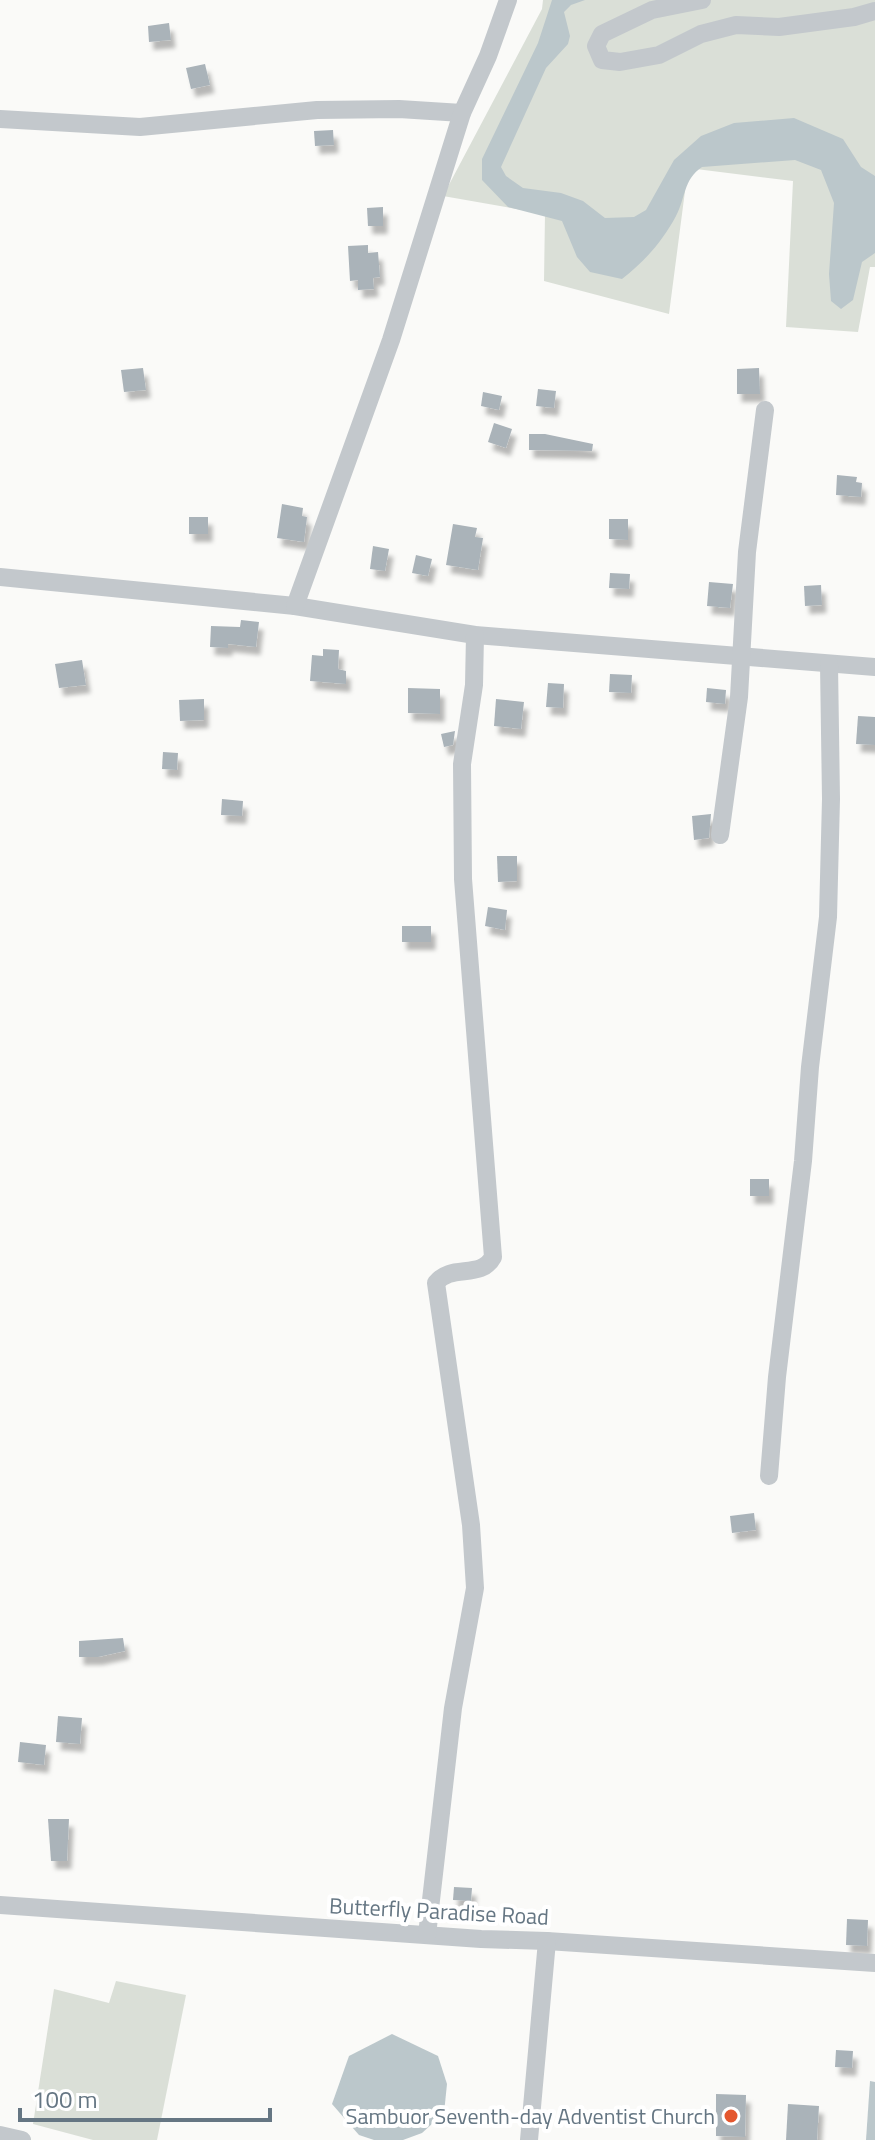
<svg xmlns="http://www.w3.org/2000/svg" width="875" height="2140" font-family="'Titillium Web',sans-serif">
<defs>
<filter id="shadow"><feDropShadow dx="4.5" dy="8" stdDeviation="2" flood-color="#0004"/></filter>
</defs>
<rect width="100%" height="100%" fill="#fafaf8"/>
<g fill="#dadfd7">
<path d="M543 0H875V267H870L858 332 786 327 793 181 688 168 669 314 544 281 545 214 443 196 542 9Z"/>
<path d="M116 1981 186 1995 157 2140H93L33 2124 54 1989 109 2003Z"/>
</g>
<g fill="#bbc7cb">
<path d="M552 0H585L571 5 564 12 570 36 568 44 546 68 501 167 506 176 523 188 561 193 583 201 605 218 634 217 646 210 674 160 701 136 734 123 794 118 843 139 861 167 875 176V253L862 262 853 300 841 309 831 301 829 274 834 203 821 170 795 160 702 167C683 180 686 197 676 216 662 242 645 261 622 279L590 272 577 257 562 221 508 207 482 180V159L538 43Z"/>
<path d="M392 2034 438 2056 447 2084 444 2113 422 2133 403 2140H374L359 2135 332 2104 349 2056Z"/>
<path d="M870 2081 875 2082V2140H866Z"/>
</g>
<g fill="#aab3b9" filter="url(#shadow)">
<path d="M169 23 171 40 149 42 148 26Z"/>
<path d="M205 64 210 85 191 89 186 68Z"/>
<path d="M333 130 334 145 315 146 314 131Z"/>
<path d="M383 207V226H368L367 208Z"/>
<path d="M368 245V253L378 252 380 277 373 278 374 289 358 290V280L350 281 348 246Z"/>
<path d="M143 368 146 390 124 392 121 370Z"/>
<path d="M759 368 760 394H737V369Z"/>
<path d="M538 389 556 391 554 408 536 406Z"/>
<path d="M483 392 502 396 499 410 481 406Z"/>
<path d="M494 423 512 429 506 448 488 442Z"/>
<path d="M529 434H545L593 444 592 451 529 450Z"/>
<path d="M837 475 857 477 856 482 862 483 861 497 836 495Z"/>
<path d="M282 504 303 508 302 516 307 517 304 542 277 538Z"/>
<rect x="189" y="517" width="19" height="17"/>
<path d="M609 519H628V540L609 539Z"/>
<path d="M453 524 477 528 475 537 483 538 478 570 446 565Z"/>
<path d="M373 546 389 549 385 571 370 569Z"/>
<path d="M416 555 432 559 428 576 412 573Z"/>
<path d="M610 573 630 574 629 589 609 588Z"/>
<path d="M709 582 733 584 730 608 707 606Z"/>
<path d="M821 585 822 605 805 606 804 586Z"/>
<path d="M241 620 259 622 256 647 228 644V648L210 647 211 626 240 627Z"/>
<path d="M323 649 339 650 338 669 346 671V684L310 681 312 655 323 656Z"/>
<path d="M82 660 86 685 59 688 55 664Z"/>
<path d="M610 674 632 675 631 693 609 692Z"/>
<path d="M548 683 564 684 563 708 546 707Z"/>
<path d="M408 688 440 689V714L408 713Z"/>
<path d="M707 688 726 690 725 704 706 702Z"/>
<path d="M204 699V720L180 721 179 700Z"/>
<path d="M496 699 524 702 521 729 494 726Z"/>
<path d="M858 716 875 717V745L856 744Z"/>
<path d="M455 731 453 745 444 747 441 734Z"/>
<path d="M163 752 178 753 177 770 162 769Z"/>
<path d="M222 799 243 801 242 816 221 815Z"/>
<path d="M711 814 709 838 694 840 692 816Z"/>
<path d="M497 856H517V881L498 882Z"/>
<path d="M488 907 507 910 505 930 485 926Z"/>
<rect x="402" y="926" width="29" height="16"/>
<rect x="750" y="1179" width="19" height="17"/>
<path d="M754 1513 756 1530 732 1533 730 1516Z"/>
<path d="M123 1638 125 1651 98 1657H79V1641Z"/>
<path d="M58 1716 82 1718 80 1744 56 1742Z"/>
<path d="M20 1742 46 1745 44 1765 18 1762Z"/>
<path d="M48 1819H69L67 1861H51Z"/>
<path d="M454 1887 472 1888 471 1901 453 1900Z"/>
<path d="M847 1919 868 1920 867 1946 846 1945Z"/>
<path d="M836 2050 853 2051 852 2068 835 2067Z"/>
<path d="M716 2094 746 2095 745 2137 716 2136Z"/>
<path d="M788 2104 819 2106 817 2140H786Z"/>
</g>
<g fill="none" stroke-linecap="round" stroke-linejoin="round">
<g stroke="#c3c8cc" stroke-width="18">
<path d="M702 0 652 10 602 34 596 46 602 60 620 62 659 55 701 34 736 25 779 27 854 17 875 11"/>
<path d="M0 119 140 127 317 110 399 109 462 113"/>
<path d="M0 577 295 606 475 635 875 667"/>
<path d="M295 606 391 340 462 113 488 56 508 0"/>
<path d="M720 835 739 697 747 552 765 410"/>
<path d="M769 1476 777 1377 803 1161 810 1067 828 917 831 799 829 664"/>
<path d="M0 1905 481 1939 547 1941 875 1963"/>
<path d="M427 1935 453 1708 475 1588 471 1525 436 1283C451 1263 481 1280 493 1257L463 879 462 764 474 685 475 635"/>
<path d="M0 2135 22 2140"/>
<path d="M529 2140 547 1941"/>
</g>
</g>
<circle fill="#e4572e" stroke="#fff" stroke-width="3" cx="731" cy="2116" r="8"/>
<g text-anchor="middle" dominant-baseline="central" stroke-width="8" stroke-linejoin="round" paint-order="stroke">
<g font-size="22" fill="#657683" stroke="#fff">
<text transform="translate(439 1911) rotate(3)">Butterfly Paradise Road</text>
</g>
<g font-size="22" fill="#657683" stroke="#fff" text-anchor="end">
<text x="715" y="2116">Sambuor Seventh-day Adventist Church</text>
</g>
</g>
<path d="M20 2108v12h250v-12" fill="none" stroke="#657683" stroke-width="4"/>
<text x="32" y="2108" font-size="24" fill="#657683" stroke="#ffffff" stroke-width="6" paint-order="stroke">100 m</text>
</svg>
